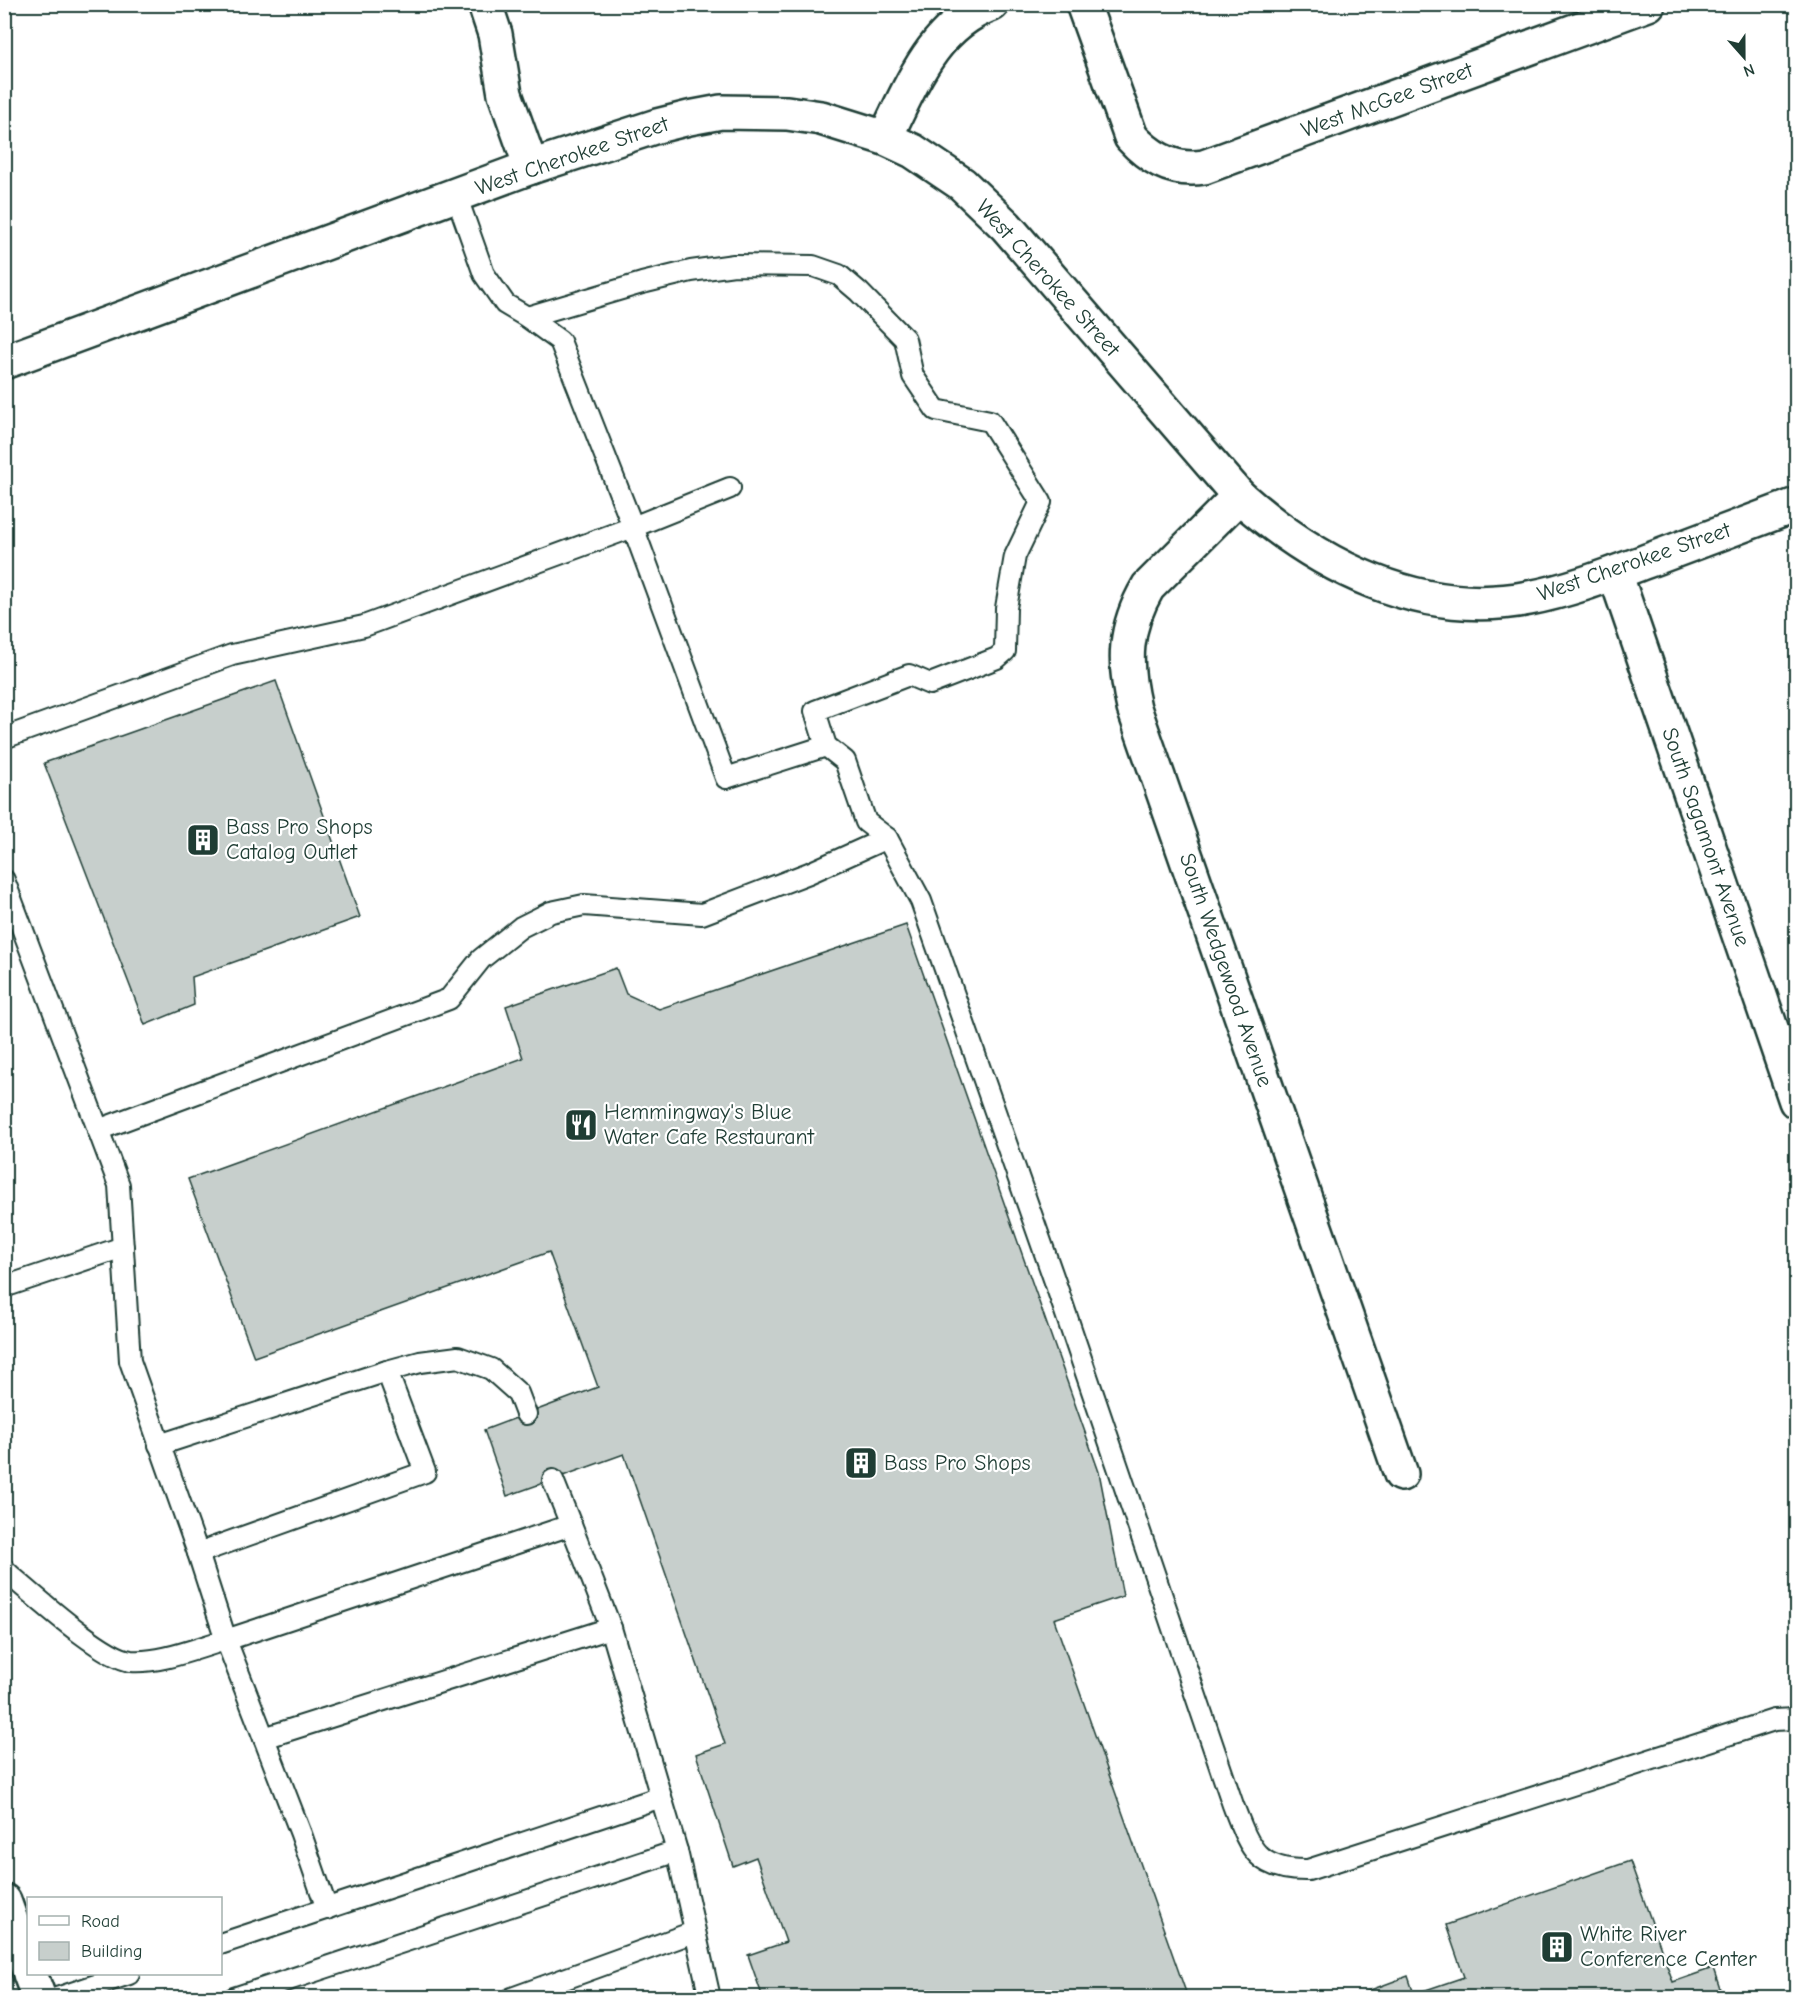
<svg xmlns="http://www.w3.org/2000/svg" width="1801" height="2002" font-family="'Comic Neue',sans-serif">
<rect width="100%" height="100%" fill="#fff"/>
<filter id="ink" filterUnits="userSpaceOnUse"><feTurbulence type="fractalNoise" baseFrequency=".0167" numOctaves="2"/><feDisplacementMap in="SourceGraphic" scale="12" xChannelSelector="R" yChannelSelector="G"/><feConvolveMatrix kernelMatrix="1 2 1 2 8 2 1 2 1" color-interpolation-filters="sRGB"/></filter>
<g filter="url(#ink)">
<g fill="#c7cfcc" stroke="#1f3d34" stroke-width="1.5">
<path d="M276 681 360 917 192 977 194 1005 145 1025 44 763Z"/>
<path d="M906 925 1099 1472 1123 1596 1054 1619 1188 1998H763L748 1955 786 1942 756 1857 733 1866 696 1754 725 1744 624 1454 507 1496 484 1430 598 1387 549 1252 254 1357 188 1179 523 1058 506 1006 616 968 626 994 659 1009Z"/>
<path d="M1630 1861 1673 1982 1713 1968 1723 1998H1349L1408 1976 1414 1994 1464 1977 1446 1925Z"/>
</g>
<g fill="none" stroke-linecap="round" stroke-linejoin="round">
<g stroke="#1f3d34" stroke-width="24">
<g id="lane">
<path d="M730 488 633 527 726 778 826 746"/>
<path d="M4 738 232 655 364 626 633 527 560 341 527 317 505 304 484 274 456 195"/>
<path d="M887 838 921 901 1054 1279 1233 1805C1250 1849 1257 1871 1308 1870L1774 1720 1796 1719"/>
<path d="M4 880 119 1185 130 1361 198 1553 226 1640 571 1525 611 1628 677 1851 710 1998"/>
<path d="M98 1130 449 999 481 959 521 927 551 912 584 905 702 914 809 873 887 838 866 822 845 761 826 746 815 711 909 675 930 684 997 658 1005 651 1006 608 1015 556 1041 502 990 421 936 410 913 376 905 339 859 292 839 275 813 266 734 265 691 271 642 283 527 317"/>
<path d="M4 1287 123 1247"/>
<path d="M387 1371 420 1362 458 1357 491 1369 518 1393 526 1414"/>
<path d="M159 1445 387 1371 425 1472 198 1553"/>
<path d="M553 1480 571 1525"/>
<path d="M4 1569 11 1576C35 1596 103 1658 131 1661 163 1663 196 1648 226 1640L301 1834 327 1909"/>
<path d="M264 1738 611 1628"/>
<path d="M220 1944 661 1797"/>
<path d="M57 1998 129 1974"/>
<path d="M234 1998 677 1851"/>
<path d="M512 1998 694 1932"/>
</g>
</g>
<g stroke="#1f3d34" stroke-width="38">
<g id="street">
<path d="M485 4 495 34 505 94 531 167"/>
<path d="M1083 4 1131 137C1150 158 1174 172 1204 167L1648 4"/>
<path d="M885 138C911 86 933 25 992 4"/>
<path d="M4 362 531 167 657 126 689 118 721 112 787 113 821 118 885 138 913 151 962 184 1006 226 1239 496C1318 566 1420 619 1529 598 1572 590 1614 573 1655 558 1702 540 1749 523 1796 505"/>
<path d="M1239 496 1148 587C1124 628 1123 662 1134 708L1401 1474"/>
<path d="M1615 573 1796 1101"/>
</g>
</g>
<g stroke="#1f3d34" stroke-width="38">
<g id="primary">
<path d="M4 1901 28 1968"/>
<path d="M30 1974 39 1998"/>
</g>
</g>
<use href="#lane" stroke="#fff" stroke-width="20"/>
<use href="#street" stroke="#fff" stroke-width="33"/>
<use href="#primary" stroke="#fff" stroke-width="33"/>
</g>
</g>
<defs>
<g id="building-square" transform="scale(1.725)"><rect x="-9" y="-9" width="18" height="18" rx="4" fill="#1f3d34" stroke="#fff"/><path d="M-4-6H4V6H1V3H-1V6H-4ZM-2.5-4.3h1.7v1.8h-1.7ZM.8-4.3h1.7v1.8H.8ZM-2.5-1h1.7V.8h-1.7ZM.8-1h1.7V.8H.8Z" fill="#fff"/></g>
<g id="restaurant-square" transform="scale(1.725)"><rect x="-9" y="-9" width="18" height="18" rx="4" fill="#1f3d34" stroke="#fff"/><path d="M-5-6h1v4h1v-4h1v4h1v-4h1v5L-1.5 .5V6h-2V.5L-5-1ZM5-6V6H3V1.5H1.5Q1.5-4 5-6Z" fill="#fff"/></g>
</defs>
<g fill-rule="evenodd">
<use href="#building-square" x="203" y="840"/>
<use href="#restaurant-square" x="581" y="1125"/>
<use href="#building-square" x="861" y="1463"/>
<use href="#building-square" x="1557" y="1947"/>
</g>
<g text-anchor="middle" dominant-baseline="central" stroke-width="4.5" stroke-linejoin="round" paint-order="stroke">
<g font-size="22" fill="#1f3d34" stroke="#fff">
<text transform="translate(1387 100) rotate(-20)">West McGee Street</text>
<text transform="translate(572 156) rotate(-19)">West Cherokee Street</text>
<text transform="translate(1048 278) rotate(48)">West Cherokee Street</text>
<text transform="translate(1634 562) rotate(-19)">West Cherokee Street</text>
<text transform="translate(1706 837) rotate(71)">South Sagamont Avenue</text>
<text transform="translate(1226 970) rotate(71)">South Wedgewood Avenue</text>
</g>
<g font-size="22" fill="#1f3d34" stroke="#fff" text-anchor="start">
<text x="226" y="827">Bass Pro Shops<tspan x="226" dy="25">Catalog Outlet</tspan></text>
<text x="604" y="1112">Hemmingway's Blue<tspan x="604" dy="25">Water Cafe Restaurant</tspan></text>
<text x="884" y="1463">Bass Pro Shops</text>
<text x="1580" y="1934">White River<tspan x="1580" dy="25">Conference Center</tspan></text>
</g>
</g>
<rect width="1801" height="2002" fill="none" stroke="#fff" stroke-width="24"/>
<rect x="12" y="12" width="1777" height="1978" fill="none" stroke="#1f3d34" stroke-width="2" filter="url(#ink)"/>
<rect x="27" y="1897" width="195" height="78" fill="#ffffff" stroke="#a5b1ae" stroke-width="1.5"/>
<rect x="39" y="1916" width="30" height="9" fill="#ffffff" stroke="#a5b1ae" stroke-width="1.5"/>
<text x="81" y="1927" font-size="18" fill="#1f3d34">Road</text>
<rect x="39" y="1942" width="30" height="18" fill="#c7cfcc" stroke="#a5b1ae" stroke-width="1.5"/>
<text x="81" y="1957" font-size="18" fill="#1f3d34">Building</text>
<g transform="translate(1744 57) rotate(159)" stroke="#ffffff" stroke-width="4.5" paint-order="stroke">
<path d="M0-4.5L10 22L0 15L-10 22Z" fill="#1f3d34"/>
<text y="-9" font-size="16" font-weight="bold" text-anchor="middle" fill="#1f3d34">N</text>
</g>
</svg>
